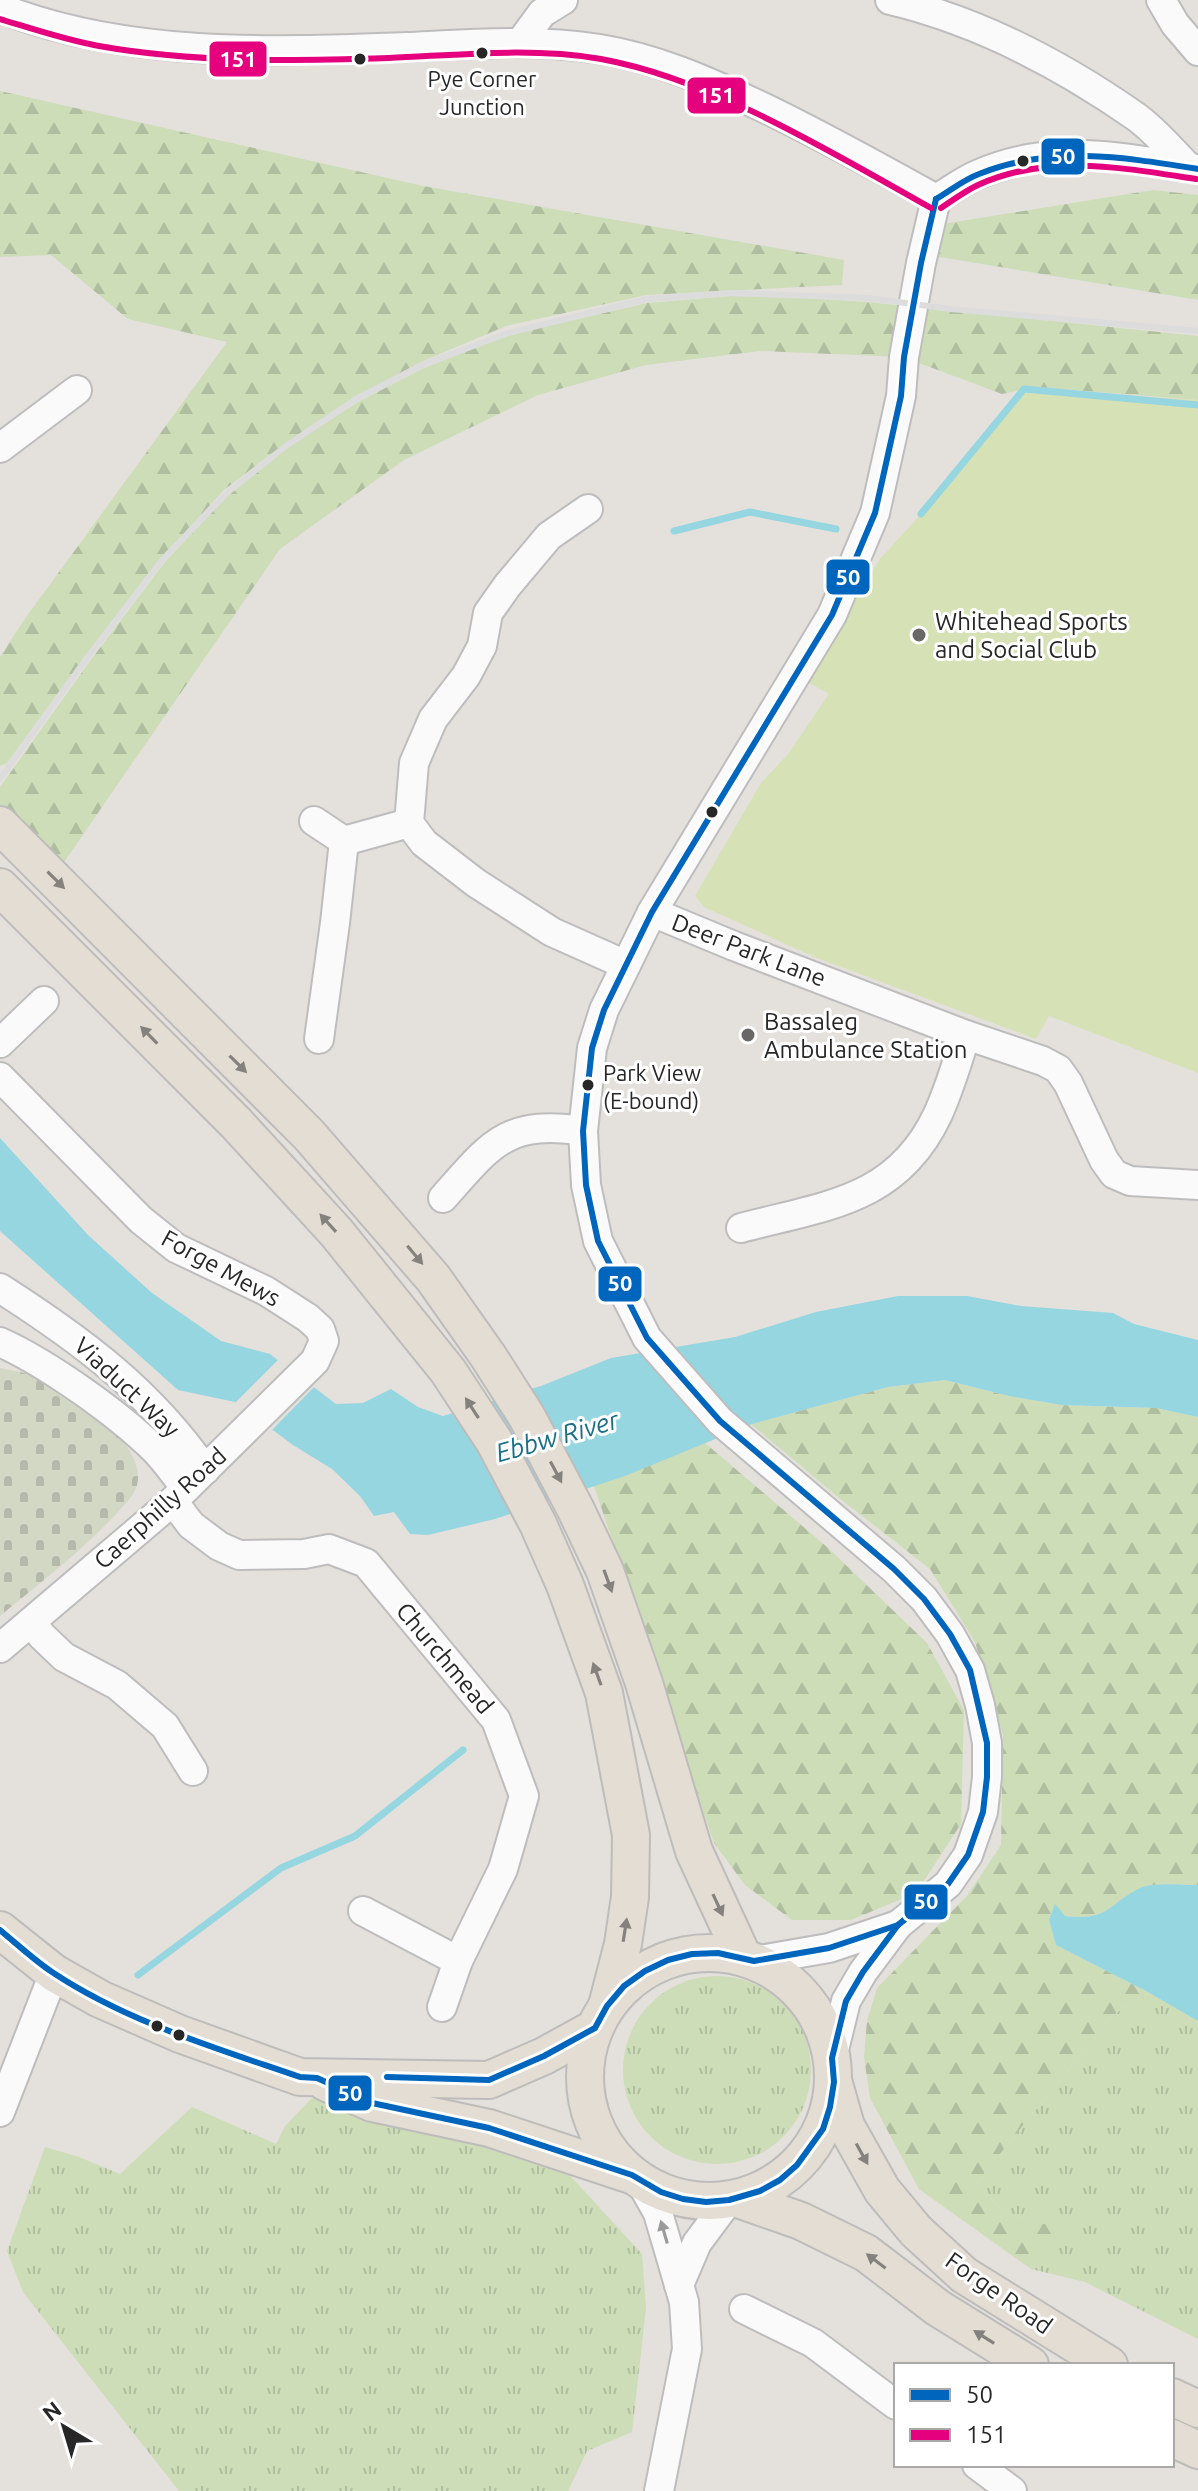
<svg xmlns="http://www.w3.org/2000/svg" width="1198" height="2491" font-family="Ubuntu,sans-serif">
<defs>
<pattern id="grass-tufts" width="24" height="20" patternUnits="userSpaceOnUse" patternTransform="scale(2)"><rect width="24" height="20" fill="#ccddb8"/><path d="M3 7l-1-3M5 7V3M7 7l1-3M15 17l-1-3M17 17v-4M19 17l1-3" fill="none" stroke="#afbe9e"/></pattern>
<pattern id="forest-firs" width="22" height="20" patternUnits="userSpaceOnUse" patternTransform="scale(2)"><rect width="22" height="20" fill="#ccddb8"/><path d="M5 1l3.5 6h-7zM16 11l3.5 6h-7z" fill="#afbe9e"/></pattern>
<pattern id="cemetery-stones" width="16" height="16" patternUnits="userSpaceOnUse" patternTransform="scale(2)"><rect width="16" height="16" fill="#d3d8c5"/><path d="M2 7V4a2 2 0 0 1 4 0v3zM10 15v-3a2 2 0 0 1 4 0v3z" fill="#b5b9a9"/></pattern>
</defs>
<rect width="100%" height="100%" fill="#e4e0dc"/>
<g fill="url(#grass-tufts)">
<circle cx="717" cy="2070" r="94"/>
<path d="M1146 1991 1198 2021V2339L1085 2282 1031 2269 1064 2230 1003 2212 977 2182 1111 2017Z"/>
<path d="M312 2098 453 2133 565 2170 642 2254 646 2308 632 2432 587 2451 568 2491H179L23 2292 7 2251 45 2147 79 2157 120 2174 192 2107 276 2144 285 2126Z"/>
</g>
<g fill="url(#forest-firs)">
<path d="M0 91 423 186 844 260 842 285 646 295 506 326 421 362 355 398 284 444 224 490 161 558 85 656 7 763 0 766V657L24 620 227 342 128 319 51 255 0 257Z"/>
<path d="M1153 190 1198 195V300L934 256 943 224Z"/>
<path d="M731 296 788 297 867 302 1198 336V400L1036 387 1002 394 903 357 760 351 646 365 538 395 404 460 280 549 60 868 0 809V787L90 661 165 562 228 495 287 448 358 402 424 368 509 335 647 303Z"/>
<path d="M945 1380 1009 1396 1062 1405 1156 1408 1198 1417V1885C1184 1885 1152 1882 1140 1888 1106 1905 1110 1921 1064 1916L1055 1905 1049 1920 1056 1945 1146 1991 1111 2017 977 2182 1003 2212 1065 2230 1031 2269 919 2189 870 2098 864 2057 867 2021 877 1988 967 1896 1001 1845 1003 1735 975 1642 930 1569 838 1497 751 1424 888 1387Z"/>
<path d="M705 1443 827 1547 927 1643 964 1710 961 1824 916 1893 851 1920H792L745 1885 714 1843 594 1486Z"/>
</g>
<path fill="url(#cemetery-stones)" d="M0 1368 29 1374 120 1437C131 1451 143 1470 136 1488 133 1497 123 1506 117 1513 82 1551 40 1583 0 1616Z"/>
<path fill="#d6e1b6" d="M1024 389 1198 400V1073L1049 1016 1036 1039 817 958 704 907 695 896 761 783 789 753 829 694 804 680 880 559 921 514Z"/>
<g fill="#96d6e0">
<path d="M0 1138 88 1235 152 1293 221 1341 270 1354 336 1404 363 1403 391 1389 418 1407 443 1416 541 1386 611 1358 735 1337 816 1312 898 1296H967L1021 1306 1113 1313 1134 1324 1198 1340V1417L1156 1408 1062 1405 1009 1396 945 1380 888 1387 752 1424 625 1476 495 1519 428 1535 410 1534 394 1512 374 1516 360 1496 332 1469 293 1445 235 1402 178 1390 0 1231Z"/>
<path d="M1198 1885V2021L1146 1991 1056 1945 1049 1920 1055 1904 1065 1916C1110 1921 1106 1905 1140 1888 1152 1882 1184 1885 1198 1885Z"/>
</g>
<path fill="#e4e0dc" d="M281 1357 317 1384 269 1433 232 1406Z"/>
<g fill="none" stroke-linecap="round" stroke-linejoin="round">
<g stroke="#96d6e0" stroke-width="7">
<path d="M921 514 1024 389 1198 405"/>
<path d="M674 531 750 512 836 529"/>
<path d="M138 1975 281 1868 355 1836 463 1750"/>
</g>
<g stroke="#bebdbe" stroke-width="32">
<g id="minor">
<path d="M890 0C978 21 1062 65 1135 116 1155 130 1172 151 1189 168"/>
<path d="M1161 0 1175 24 1198 51"/>
<path d="M0 8C128 58 272 52 407 47 471 44 536 39 600 49 655 58 705 80 754 103 816 132 876 166 936 199"/>
<path d="M520 43 542 13 563 0"/>
<path d="M936 199C950 191 964 180 979 174 1055 142 1114 157 1192 168"/>
<path d="M0 448 77 390"/>
<path d="M588 509 549 536 507 586 488 613 482 646 466 676 433 719 414 763 409 823 424 843 476 883 552 932 626 965"/>
<path d="M314 821 344 841 409 823"/>
<path d="M652 912 734 946 966 1035 1043 1061 1058 1069 1068 1083 1104 1160 1114 1174 1130 1181 1198 1185"/>
<path d="M319 1039 335 923 344 841"/>
<path d="M0 1043 44 1001"/>
<path d="M0 1077 141 1220 176 1248 266 1291 308 1318 320 1329 324 1341 315 1361 173 1501 0 1648"/>
<path d="M443 1198C490 1145 506 1119 583 1131"/>
<path d="M741 1228C823 1206 896 1202 937 1116 949 1091 957 1062 966 1035"/>
<path d="M0 1288C81 1340 149 1390 205 1470"/>
<path d="M0 1342C47 1363 117 1413 154 1449 166 1461 175 1475 186 1488"/>
<path d="M173 1501 191 1525 219 1546 239 1555 304 1554 329 1549 366 1563 496 1720 524 1796 503 1869 458 1961 442 2007"/>
<path d="M31 1622 42 1636 64 1657 117 1685 165 1726 193 1771"/>
<path d="M363 1911 458 1961"/>
<path d="M754 1961 829 1948 898 1925"/>
<path d="M832 2058 846 2001 863 1972 898 1925 948 1884 968 1855 983 1812 987 1777V1743L980 1705 970 1670 950 1634 924 1599 894 1569 720 1421 647 1338 598 1241 586 1185 583 1131 592 1048 604 1010 652 912 832 615 875 513 901 396 904 357 921 263 936 199"/>
<path d="M0 2112 54 1973"/>
<path d="M640 2181 658 2213 684 2302 687 2349 659 2491"/>
<path d="M679 2285 697 2243 729 2200"/>
<path d="M744 2309 813 2343 896 2405"/>
<path d="M977 2465 1012 2491"/>
</g>
</g>
<g stroke="#bebcbb" stroke-width="40">
<g id="major">
<path d="M0 825 309 1135 433 1278 488 1356 527 1417 576 1510 605 1571 644 1683 694 1851 743 1957"/>
<path d="M0 887 236 1123 336 1232 448 1371 494 1441 538 1524 565 1585 604 1693 631 1835 630 1897 623 1944 607 2006"/>
<path d="M0 1930 54 1973 100 1999 180 2034 300 2077 489 2080 544 2056 595 2028"/>
<circle cx="709" cy="2077" r="124"/>
<path d="M325 2082 372 2103 489 2128 631 2175"/>
<path d="M834 2084 846 2126 882 2190 916 2231 964 2275 1109 2365"/>
<path d="M738 2199 801 2221 866 2253 938 2308 1030 2365"/>
<path d="M1172 2397 1198 2409"/>
<path d="M1172 2438 1198 2450"/>
</g>
</g>
<use href="#minor" stroke="#fbfafa" stroke-width="28"/>
<use href="#major" stroke="#e3ddd4" stroke-width="36"/>
<path stroke="#dcdcdd" stroke-width="6" d="M0 779 87 658 162 560 227 493 286 446 356 399 422 365 508 333 647 299 730 293 868 298 951 309 1198 331"/>
<g stroke="#fff" stroke-width="12">
<g id="bus-1">
<path d="M936 199C950 191 963 180 979 174 1051 145 1123 157 1198 169"/>
<path d="M0 1930C17 1944 34 1960 52 1972 127 2022 216 2048 300 2077L317 2078 372 2103 489 2128 632 2175 661 2192 683 2199 706 2202 729 2200 760 2191 780 2180 797 2165 823 2129 830 2107 834 2082 832 2058 846 2001 863 1972 898 1925 948 1884 968 1855 983 1812 987 1777V1743L970 1670 950 1634 924 1599 894 1569 720 1421 647 1338 598 1241 586 1185 583 1131 592 1048 604 1010 652 912 832 615 875 513 901 396 904 357 921 263 936 199"/>
<path d="M387 2077 489 2080 544 2056 595 2028 607 2006 624 1986 645 1971 668 1960 692 1954 718 1953 754 1961 829 1948 898 1925 920 1907"/>
</g>
</g>
<g stroke="#fff" stroke-width="12">
<g id="bus-2">
<path d="M0 19C33 29 65 40 99 46 195 63 292 61 389 58 459 55 531 47 601 59 712 79 833 153 931 208"/>
<path d="M941 208C953 200 965 191 978 185 1048 153 1124 168 1196 179"/>
</g>
</g>
<use href="#bus-1" stroke="#0065bd" stroke-width="6"/>
<use href="#bus-2" stroke="#e5007d" stroke-width="6"/>
</g>
<defs><path id="oneway-solid" d="M-6-.8H1V-3.2L6.5 0L1 3.2V.8H-6Z" transform="scale(2)"/></defs>
<g fill="#85827e">
<use href="#oneway-solid" transform="translate(56 880) rotate(45)"/>
<use href="#oneway-solid" transform="translate(149 1035) rotate(-134)"/>
<use href="#oneway-solid" transform="translate(238 1064) rotate(45)"/>
<use href="#oneway-solid" transform="translate(328 1223) rotate(-132)"/>
<use href="#oneway-solid" transform="translate(415 1255) rotate(50)"/>
<use href="#oneway-solid" transform="translate(472 1408) rotate(-123)"/>
<use href="#oneway-solid" transform="translate(556 1472) rotate(62)"/>
<use href="#oneway-solid" transform="translate(608 1581) rotate(70)"/>
<use href="#oneway-solid" transform="translate(597 1674) rotate(-110)"/>
<use href="#oneway-solid" transform="translate(718 1905) rotate(65)"/>
<use href="#oneway-solid" transform="translate(625 1930) rotate(-81)"/>
<use href="#oneway-solid" transform="translate(862 2154) rotate(61)"/>
<use href="#oneway-solid" transform="translate(876 2261) rotate(-143)"/>
<use href="#oneway-solid" transform="translate(984 2337) rotate(-148)"/>
</g>
<use fill="#9c9b9b" href="#oneway-solid" transform="translate(664 2232) rotate(-106)"/>
<g fill="#272727" stroke="#fff" stroke-width="3">
<circle cx="482" cy="53" r="7"/>
<circle cx="360" cy="59" r="7"/>
<circle cx="1023" cy="161" r="7"/>
<circle cx="712" cy="812" r="7"/>
<circle cx="588" cy="1085" r="7"/>
<circle cx="157" cy="2026" r="7"/>
<circle cx="179" cy="2035" r="7"/>
</g>
<g fill="#696866" stroke="#fff" stroke-width="3">
<circle cx="919" cy="635" r="8"/>
<circle cx="748" cy="1035" r="8"/>
</g>
<g text-anchor="middle" dominant-baseline="central" stroke-width="6" stroke-linejoin="round" paint-order="stroke">
<g font-size="22" fill="#272727" stroke="#fff">
<text x="482" y="78">Pye Corner<tspan x="482" dy="28">Junction</tspan></text>
<text x="603" y="1072" text-anchor="start">Park View<tspan x="603" dy="28">(E-bound)</tspan></text>
</g>
<g font-size="24" fill="#272727" stroke="#fff" text-anchor="start">
<text x="935" y="621">Whitehead Sports<tspan x="935" dy="28">and Social Club</tspan></text>
<text x="764" y="1021">Bassaleg<tspan x="764" dy="28">Ambulance Station</tspan></text>
</g>
<g font-size="24" fill="#272727" stroke="#fff">
<text transform="translate(749 950) rotate(21)">Deer Park Lane</text>
<text transform="translate(221 1268) rotate(29)">Forge Mews</text>
<text transform="translate(127 1387) rotate(43)">Viaduct Way</text>
<text transform="translate(160 1508) rotate(-42)">Caerphilly Road</text>
<text transform="translate(445 1658) rotate(50)">Churchmead</text>
<text transform="translate(999 2293) rotate(35)">Forge Road</text>
</g>
<g font-size="26" font-style="italic" fill="#197089" stroke="#fff">
<text transform="translate(557 1436) rotate(-16)">Ebbw River</text>
</g>
</g>
<g stroke="#fff" stroke-width="3">
<rect x="208" y="40" width="60" height="38" rx="8" fill="#e5007d"/>
<rect x="686" y="76" width="61" height="39" rx="8" fill="#e5007d"/>
<rect x="1040" y="137" width="46" height="39" rx="8" fill="#0065bd"/>
<rect x="825" y="558" width="46" height="38" rx="8" fill="#0065bd"/>
<rect x="597" y="1265" width="46" height="38" rx="8" fill="#0065bd"/>
<rect x="903" y="1883" width="46" height="38" rx="8" fill="#0065bd"/>
<rect x="327" y="2074" width="46" height="38" rx="8" fill="#0065bd"/>
</g>
<g font-size="22" text-anchor="middle" font-weight="bold" fill="#fff">
<text x="238" y="67">151</text>
<text x="716" y="103">151</text>
<text x="1063" y="164">50</text>
<text x="848" y="585">50</text>
<text x="620" y="1291">50</text>
<text x="926" y="1909">50</text>
<text x="350" y="2101">50</text>
</g>
<rect x="894" y="2363" width="280" height="104" fill="#ffffff" stroke="#a9a9a9" stroke-width="2"/>
<rect x="910" y="2389" width="40" height="12" fill="#0065bd" stroke="#a9a9a9" stroke-width="2"/>
<text x="966" y="2403" font-size="24" fill="#272727">50</text>
<rect x="910" y="2429" width="40" height="12" fill="#e5007d" stroke="#a9a9a9" stroke-width="2"/>
<text x="966" y="2443" font-size="24" fill="#272727">151</text>
<g transform="translate(64 2427) rotate(322)" stroke="#ffffff" stroke-width="6" paint-order="stroke">
<path d="M0-6L14 30L0 20L-14 30Z" fill="#272727"/>
<text y="-12" font-size="22" font-weight="bold" text-anchor="middle" fill="#272727">N</text>
</g>
</svg>
